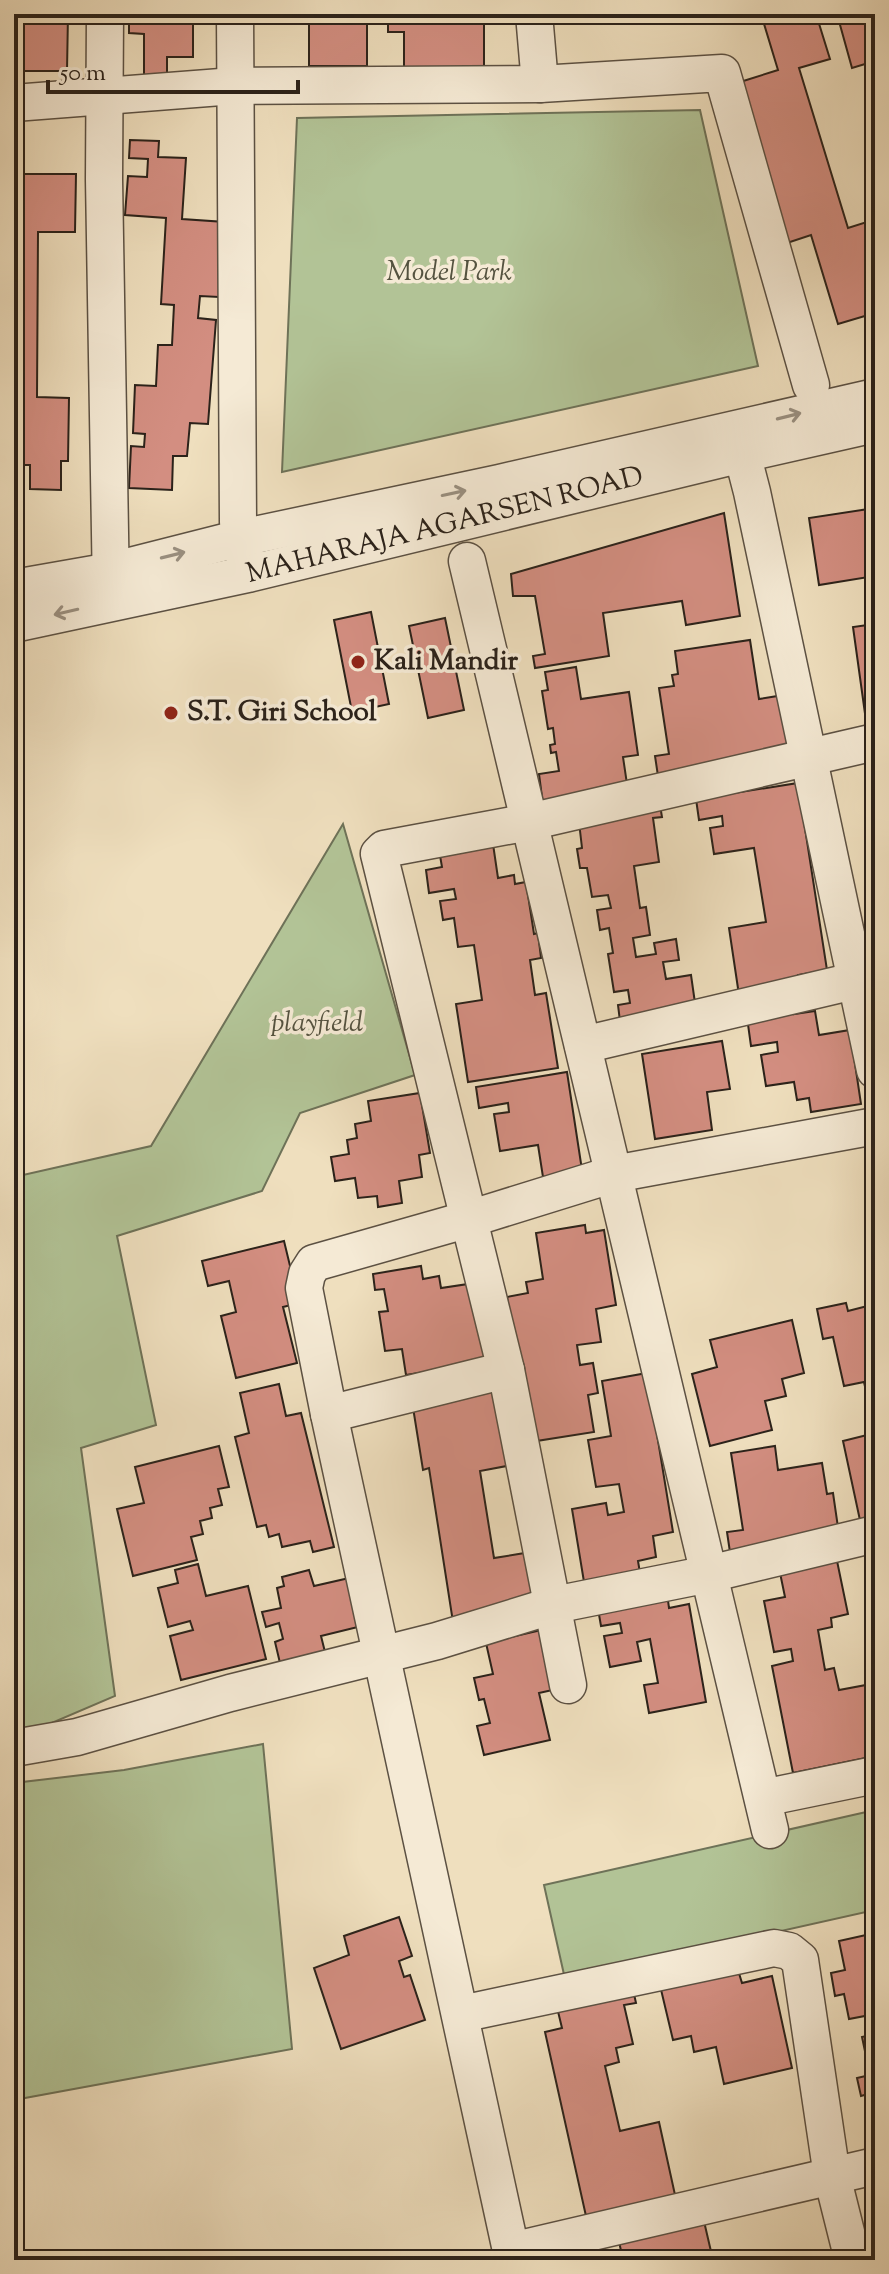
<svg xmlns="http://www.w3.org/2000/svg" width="889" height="2274" font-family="'Sorts Mill Goudy',serif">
<rect width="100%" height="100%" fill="#efdfbe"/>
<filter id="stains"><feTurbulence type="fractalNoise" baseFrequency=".0025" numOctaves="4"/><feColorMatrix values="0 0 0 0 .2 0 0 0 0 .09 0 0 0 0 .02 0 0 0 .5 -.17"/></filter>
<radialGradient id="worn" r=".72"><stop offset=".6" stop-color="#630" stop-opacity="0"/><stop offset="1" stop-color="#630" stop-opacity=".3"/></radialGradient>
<g fill="#b2c396" stroke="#6e7258" stroke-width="2">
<path d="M700 110 758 366 282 472 297 118Z"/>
<path d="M343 824 415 1075 300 1113 262 1191 117 1236 156 1425 81 1448 115 1696 33 1731 14 1734V1177L151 1146Z"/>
<path d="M263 1744 292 2049 14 2100V1783L124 1770Z"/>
<path d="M875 1810V1910L565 1979 544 1885Z"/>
</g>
<g fill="#d38e81" stroke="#2b221a" stroke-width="2">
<path d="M19 14H68L67 71H19Z"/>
<path d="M129 14H218V20L193 21V57H167V77H144V34L129 33Z"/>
<rect x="309" y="14" width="58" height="52"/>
<path d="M388 14H484V76H404V32H388Z"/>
<path d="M761 14H816L830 59 799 68 848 228 873 220 875 313 838 324 811 235 787 243 737 83 778 70Z"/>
<path d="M837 14H875V61L852 68Z"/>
<path d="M130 140 159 141 158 157 186 158 182 219 225 222 219 297 200 296 198 318 216 320 208 424 190 423 187 456H173L172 490 129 488 131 446 144 447 145 434 133 433 135 385 156 386 158 345H172L174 305 161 304 166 218 125 215 128 176 147 177 148 159 129 158Z"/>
<path d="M14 174H76L75 232H38L37 397 69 398 68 461H61V490L30 489V465H14V432H17V389H14Z"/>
<path d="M875 508V576L819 585 809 518Z"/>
<path d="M724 513 740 616 686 625 682 601 603 613 609 656 535 668 533 656 545 654 535 596H513L511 574Z"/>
<path d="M371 612 389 704 352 712 334 620Z"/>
<path d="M445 618 464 710 428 718 409 626Z"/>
<path d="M875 624V726L867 728 853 627Z"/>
<path d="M750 640 759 699 784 695 793 755 658 776 655 756 669 754 659 688 674 686 672 675 678 674 675 651Z"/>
<path d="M576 667 581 699 629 692 638 755 623 757 627 784 543 805 539 774 559 771 556 752 551 753 550 745 555 744 553 728 548 729 542 691 548 690 545 672Z"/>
<path d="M798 783 827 970 798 975 799 986 739 995 729 928 766 922 754 848 714 854 710 828 723 826 722 816 699 820 696 799Z"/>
<path d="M659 799 662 817 653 818 659 862 634 866 640 908 646 907 650 935 633 938 636 957 656 954 654 943 676 939 679 960 663 962 666 979 691 975 697 1017 621 1029 618 1005 630 1003 628 990 614 992 608 954 613 953 609 928 600 930 597 910 611 908 608 895 592 897 587 868H580L577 849 582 848 579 822Z"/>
<path d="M438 844H493L498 878 514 875 515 884 526 882 534 934 538 933 541 958 530 960 535 995 546 993 558 1068 468 1082 456 1004 482 1000 474 945 458 947 454 918 443 920 440 901 456 899 454 889 429 893 426 870 442 867Z"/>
<path d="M793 1003 794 1014 815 1011 819 1035 850 1030 861 1104 811 1112 809 1098 797 1100 794 1082 766 1086 761 1055 778 1052 777 1042 751 1046 746 1010Z"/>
<path d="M722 1041 730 1089 707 1092 712 1130 655 1139 642 1054Z"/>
<path d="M567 1072 582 1170 543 1177 538 1145 500 1151 494 1114 509 1112 508 1103 479 1108 476 1087Z"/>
<path d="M420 1093 430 1153 419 1155 422 1177 399 1181 402 1203 378 1207 377 1196 358 1198 355 1178 335 1181 331 1157 349 1154 347 1140 357 1138 355 1124 371 1121 368 1101Z"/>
<path d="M585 1225 586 1233 604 1230 616 1305 596 1309 601 1342 577 1345 580 1365 593 1363 598 1393 588 1395 594 1432 530 1442 507 1297 528 1293 526 1282 543 1279 536 1233Z"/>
<path d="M284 1241 299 1303 283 1307 297 1363 236 1378 221 1316 236 1312 229 1281 208 1286 202 1261Z"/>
<path d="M421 1266 423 1279 439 1276 441 1288 475 1283 487 1362 406 1375 402 1349 385 1351 379 1312 388 1311 384 1289 375 1290 373 1274Z"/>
<path d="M846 1303 848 1311 875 1304V1432L864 1382 844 1386 833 1337 823 1339 817 1309Z"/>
<path d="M792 1320 804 1373 782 1379 786 1396 765 1401 772 1430 710 1446 692 1374 717 1367 710 1340Z"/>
<path d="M647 1373 673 1532 653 1536 656 1557 638 1561 642 1585 586 1594 572 1509 606 1503 608 1515 624 1512 619 1484 596 1487 588 1440 611 1436 602 1381Z"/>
<path d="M498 1381 512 1465 480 1471 494 1558 531 1552 540 1607 453 1622 429 1468 423 1470 411 1395Z"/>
<path d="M279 1384 286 1416 301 1413 334 1547 313 1552 310 1541 282 1547 279 1534 269 1537 266 1525 257 1527 235 1437 249 1433 240 1393Z"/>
<path d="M875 1433V1522L861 1525 843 1441Z"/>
<path d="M219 1446 229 1487 218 1489 222 1505 210 1508 212 1518 200 1521 203 1534 191 1537 197 1560 133 1576 117 1509 144 1503 135 1467Z"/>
<path d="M775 1446 778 1470 822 1463 827 1494 833 1493 840 1541 731 1559 727 1532 743 1530 731 1453Z"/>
<path d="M836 1556 848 1614 831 1618 832 1627 818 1630 825 1670 834 1668 839 1690 866 1685 875 1730V1756L793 1773 772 1666 793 1661 791 1649 774 1652 764 1601 785 1597 779 1568Z"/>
<path d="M198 1564 206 1596 248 1586 266 1659 181 1680 170 1636 193 1630 190 1621 168 1627 158 1588 178 1583 175 1570Z"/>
<path d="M309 1570 314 1586 358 1576 370 1624 321 1636 325 1652 280 1663 275 1642 283 1639 279 1623 266 1627 262 1612 281 1608 277 1588 284 1586 282 1577Z"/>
<path d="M667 1593 669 1608 689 1604 706 1702 649 1713 644 1685 658 1683 650 1639 637 1642 641 1661 610 1667 604 1636 622 1633 620 1623 601 1626 597 1603Z"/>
<path d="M550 1628 557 1689 539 1693 550 1740 484 1755 477 1726 490 1723 484 1699 479 1700 474 1678 493 1674 486 1643Z"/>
<path d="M399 1917 412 1956 399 1961 404 1977 410 1975 425 2020 341 2049 314 1968 349 1955 344 1936Z"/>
<path d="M875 1933V2031L869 2032 865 2016 849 2019 844 1994 835 1996 831 1973 845 1970 839 1941Z"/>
<path d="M738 1970 742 1983 772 1976 792 2068 724 2084 716 2047 694 2052 691 2036 673 2040 658 1977Z"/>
<path d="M631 1981 636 2003 624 2005 633 2044 616 2048 619 2062 605 2066 620 2131 659 2122 677 2204 588 2225 545 2032 562 2028 555 1999Z"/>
<path d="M875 2034V2092L861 2096 857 2078 870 2075 862 2037Z"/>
<path d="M875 2106V2138L868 2108Z"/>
<path d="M703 2217 713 2260H623L618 2237Z"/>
</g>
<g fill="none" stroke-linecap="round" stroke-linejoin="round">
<g stroke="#5c5143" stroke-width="39">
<g id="minor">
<path d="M105 14 104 179 111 592"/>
<path d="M235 14 238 522 245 560"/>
<path d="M534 14 540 84"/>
<path d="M14 103 234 86 540 84 722 73 811 385"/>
<path d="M736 430 752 492 875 1070"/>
<path d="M467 561 770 1830"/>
<path d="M14 588 111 571 241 538 499 483 875 397"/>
<path d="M14 624 248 574 742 454 875 424"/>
<path d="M583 1045 875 976"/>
<path d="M329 1414 506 1370"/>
<path d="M568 1685 506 1370 379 854 384 849 529 822 875 742"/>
<path d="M14 1748 77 1737 230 1693 437 1641 554 1605 709 1574 875 1534"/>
<path d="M763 1798 875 1775"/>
<path d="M461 2014 774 1948 789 1951 800 1960 832 2176 853 2260"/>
<path d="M511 2251 875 2166"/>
<path d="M513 2260 329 1414 304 1288 307 1274 314 1263 469 1219 614 1174 875 1126"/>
</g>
</g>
<use href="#minor" stroke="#f5ead5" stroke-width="36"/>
</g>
<defs><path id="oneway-shaft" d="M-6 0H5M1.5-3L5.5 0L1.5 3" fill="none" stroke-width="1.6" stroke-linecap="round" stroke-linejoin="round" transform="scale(2)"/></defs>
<g stroke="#9a9081">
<use href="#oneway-shaft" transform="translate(789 416) rotate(-14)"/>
<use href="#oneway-shaft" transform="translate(454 493) rotate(-12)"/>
<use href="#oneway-shaft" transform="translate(173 555) rotate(-14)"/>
<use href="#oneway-shaft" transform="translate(66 612) rotate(167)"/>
</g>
<g fill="#8f2418" stroke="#f5ead5" stroke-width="3">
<circle cx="358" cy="662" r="8"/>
<circle cx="171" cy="713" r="8"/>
</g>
<g text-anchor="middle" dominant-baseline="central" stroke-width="7" stroke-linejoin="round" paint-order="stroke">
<g font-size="28" font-style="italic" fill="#54523f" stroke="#f5ead5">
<text x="449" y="273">Model Park</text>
<text x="317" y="1024">playfield</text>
</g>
<g font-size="28" fill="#2b221a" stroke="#f5ead5">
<text transform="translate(445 526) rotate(-14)">MAHARAJA AGARSEN ROAD</text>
</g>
<g font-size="28" font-weight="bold" fill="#2b221a" stroke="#f5ead5" text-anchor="start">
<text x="374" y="662">Kali Mandir</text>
<text x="187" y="713">S.T. Giri School</text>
</g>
</g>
<rect width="889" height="2274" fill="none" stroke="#efdfbe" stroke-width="48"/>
<rect x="16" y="16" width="857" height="2242" fill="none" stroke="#2b221a" stroke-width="4"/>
<rect x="24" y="24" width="841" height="2226" fill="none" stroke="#2b221a" stroke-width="2"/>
<path d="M48 80v12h250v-12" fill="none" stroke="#2b221a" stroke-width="4"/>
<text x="60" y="80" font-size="24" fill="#2b221a" stroke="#f5ead5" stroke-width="6" paint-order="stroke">50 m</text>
<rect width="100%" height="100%" filter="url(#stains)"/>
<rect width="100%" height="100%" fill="url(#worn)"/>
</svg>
